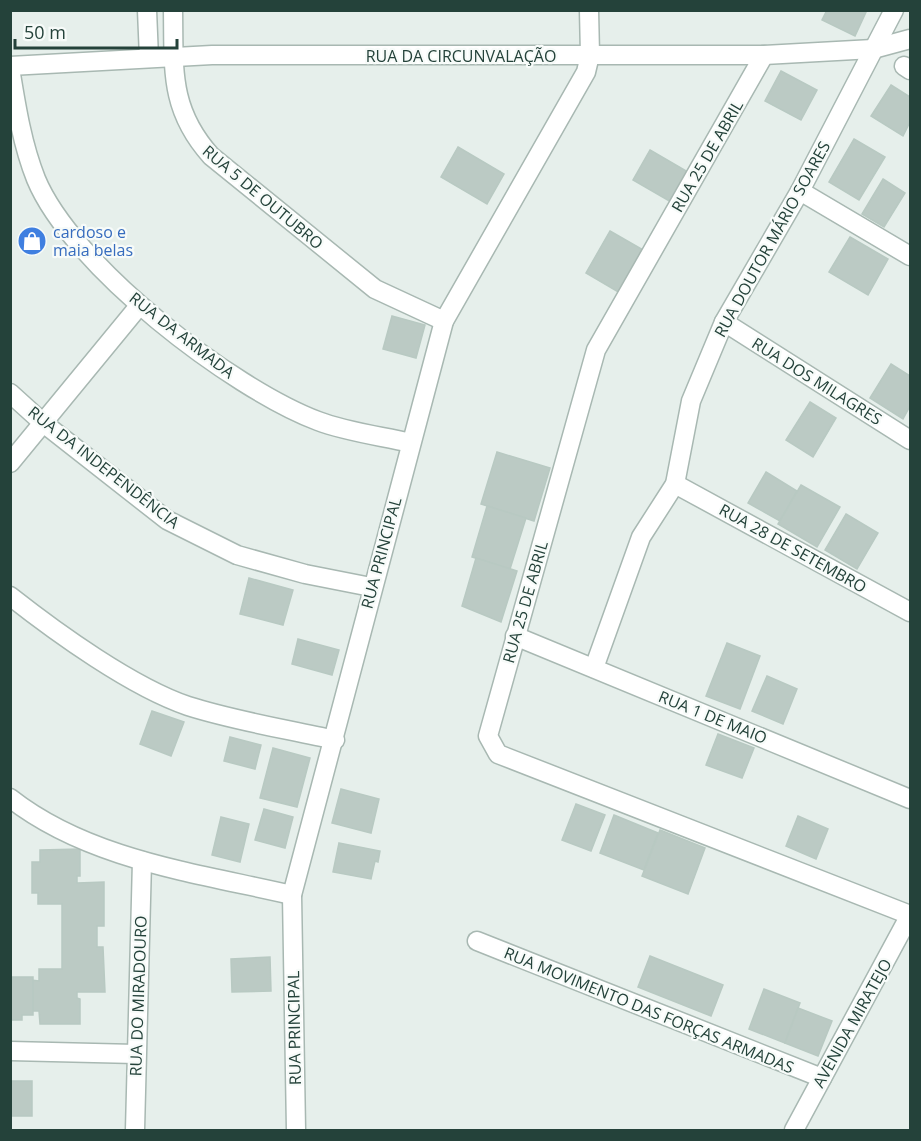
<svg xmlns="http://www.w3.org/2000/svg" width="921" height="1141" font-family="'Open Sans',sans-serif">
<rect width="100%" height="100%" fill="#e6efeb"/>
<g fill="#bbcac4" stroke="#b8c9c2" stroke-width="1.5">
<path d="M827 10H867L855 36 822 20Z"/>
<path d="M781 71 817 90 801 120 765 101Z"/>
<path d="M891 85 910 97V122L903 136 871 116Z"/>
<path d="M854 139 885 157 859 200 829 182Z"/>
<path d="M458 147 504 174 487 204 441 177Z"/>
<path d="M650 150 688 172 671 202 633 180Z"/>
<path d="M883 179 905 193 884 227 862 214Z"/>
<path d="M610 231 645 251 620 293 586 273Z"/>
<path d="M850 237 888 259 868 295 829 272Z"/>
<path d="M392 316 425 325 416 358 383 349Z"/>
<path d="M891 364 910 376V406L903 419 870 398Z"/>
<path d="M810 402 836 418 813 457 786 440Z"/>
<path d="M497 452 550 468 534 521 481 504Z"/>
<path d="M766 472 797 491 780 521 748 503Z"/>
<path d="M801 485 840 507 817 547 778 524Z"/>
<path d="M487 506 526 518 510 569 472 557Z"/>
<path d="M846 514 878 533 857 569 825 550Z"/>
<path d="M476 558 517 571 501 622 462 606Z"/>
<path d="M249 578 293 590 283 625 240 614Z"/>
<path d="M298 639 339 650 332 675 292 664Z"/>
<path d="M727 643 760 656 740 709 706 696Z"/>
<path d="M767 676 797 689 783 724 752 711Z"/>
<path d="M152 711 184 722 171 756 140 744Z"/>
<path d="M718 734 754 748 742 778 706 765Z"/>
<path d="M230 737 261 745 255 769 224 761Z"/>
<path d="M273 748 310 758 297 807 260 798Z"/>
<path d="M341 789 379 799 371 833 332 823Z"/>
<path d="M576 804 605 815 591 851 562 840Z"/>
<path d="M264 809 293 817 285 848 255 840Z"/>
<path d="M614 815 658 833 644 870 600 853Z"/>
<path d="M798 816 828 829 816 859 786 846Z"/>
<path d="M221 817 249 824 240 862 212 855Z"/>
<path d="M660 830 705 848 688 894 642 876Z"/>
<path d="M339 843 380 851 378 862 375 861 371 879 333 872Z"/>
<path d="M80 849V876H77V883L104 882V926H97V947H103L105 992H77V998L80 999V1024H40L39 1011H33L32 980 39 981V969H62V904H38V893H32V862H40V850Z"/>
<path d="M650 956 723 985 711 1016 638 987Z"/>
<path d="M270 957 271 991 232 992 231 959Z"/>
<path d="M10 977H33V1015H22V1020H10Z"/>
<path d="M764 989 800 1003 785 1043 749 1029Z"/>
<path d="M798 1008 832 1021 818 1056 785 1043Z"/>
<path d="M10 1074 11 1081H32V1116H10Z"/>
</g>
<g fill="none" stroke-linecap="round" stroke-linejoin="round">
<g stroke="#a8b8b2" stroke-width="21">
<g id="minor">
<path d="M147 10 149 58"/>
<path d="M173 10C174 69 169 109 211 156L375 289 444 321"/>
<path d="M589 10 590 55"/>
<path d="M764 55 596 350 488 736 498 754 910 915"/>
<path d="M904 66 910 70"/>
<path d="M10 68C16 105 22 144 36 179 72 266 231 388 318 421 347 432 381 436 411 443"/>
<path d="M800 191 910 256"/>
<path d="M724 322 910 440"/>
<path d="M10 393 42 422 167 520 237 555 305 574 371 587"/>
<path d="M10 463 139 306"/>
<path d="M675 484 910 612"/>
<path d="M10 596C57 633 132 687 188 706 235 721 286 729 335 740"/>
<path d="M515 636 910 799"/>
<path d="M594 668 641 537 675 484 691 401 724 322 800 191 894 10"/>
<path d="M10 798C89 860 197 873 292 895"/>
<path d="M477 941 822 1078"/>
<path d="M10 1051 136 1054"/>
<path d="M135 1130 142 861"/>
</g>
</g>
<g stroke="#a8b8b2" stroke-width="21">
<g id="tertiary">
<path d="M10 66 212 55H764L873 49 910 39"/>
<path d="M296 1130 292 895 444 321 586 72 590 55"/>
<path d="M794 1130 910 915"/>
</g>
</g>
<use href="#minor" stroke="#fff" stroke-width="18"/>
<use href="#tertiary" stroke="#fff" stroke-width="18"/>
</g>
<defs>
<g id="shop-disc" transform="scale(1.5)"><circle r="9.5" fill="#3f7fe0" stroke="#f7fbf9"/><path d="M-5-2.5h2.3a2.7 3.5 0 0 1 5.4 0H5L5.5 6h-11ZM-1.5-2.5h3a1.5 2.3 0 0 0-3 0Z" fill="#fff"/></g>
</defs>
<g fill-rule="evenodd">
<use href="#shop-disc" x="32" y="241"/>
</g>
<g text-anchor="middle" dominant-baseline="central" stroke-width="4.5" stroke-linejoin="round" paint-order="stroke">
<g font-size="16" fill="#24423a" stroke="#f7fbf9">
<text x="461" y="56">RUA DA CIRCUNVALAÇÃO</text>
<text transform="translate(707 156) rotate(-60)">RUA 25 DE ABRIL</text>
<text transform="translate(263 197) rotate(40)">RUA 5 DE OUTUBRO</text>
<text transform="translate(772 239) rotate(-61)">RUA DOUTOR MÁRIO SOARES</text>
<text transform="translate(182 335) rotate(38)">RUA DA ARMADA</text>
<text transform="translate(817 381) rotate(32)">RUA DOS MILAGRES</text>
<text transform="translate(104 467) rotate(38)">RUA DA INDEPENDÊNCIA</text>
<text transform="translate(793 548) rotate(29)">RUA 28 DE SETEMBRO</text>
<text transform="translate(381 553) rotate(-75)">RUA PRINCIPAL</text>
<text transform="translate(525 602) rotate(-74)">RUA 25 DE ABRIL</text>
<text transform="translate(713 717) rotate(22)">RUA 1 DE MAIO</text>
<text transform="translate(138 996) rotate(-88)">RUA DO MIRADOURO</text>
<text transform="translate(649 1010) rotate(22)">RUA MOVIMENTO DAS FORÇAS ARMADAS</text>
<text transform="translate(852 1023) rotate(-61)">AVENIDA MIRATEJO</text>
<text transform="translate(294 1028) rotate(-91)">RUA PRINCIPAL</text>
</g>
<g font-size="16" fill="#366cbe" stroke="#f7fbf9" text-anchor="start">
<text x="53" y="232">cardoso e<tspan x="53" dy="18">maia belas</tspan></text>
</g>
</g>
<rect width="921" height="1141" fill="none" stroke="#24423a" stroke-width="24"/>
<path d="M15 39v9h162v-9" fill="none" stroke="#24423a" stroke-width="3"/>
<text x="24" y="39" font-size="18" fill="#24423a" stroke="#f7fbf9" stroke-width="4.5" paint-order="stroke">50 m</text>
</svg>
